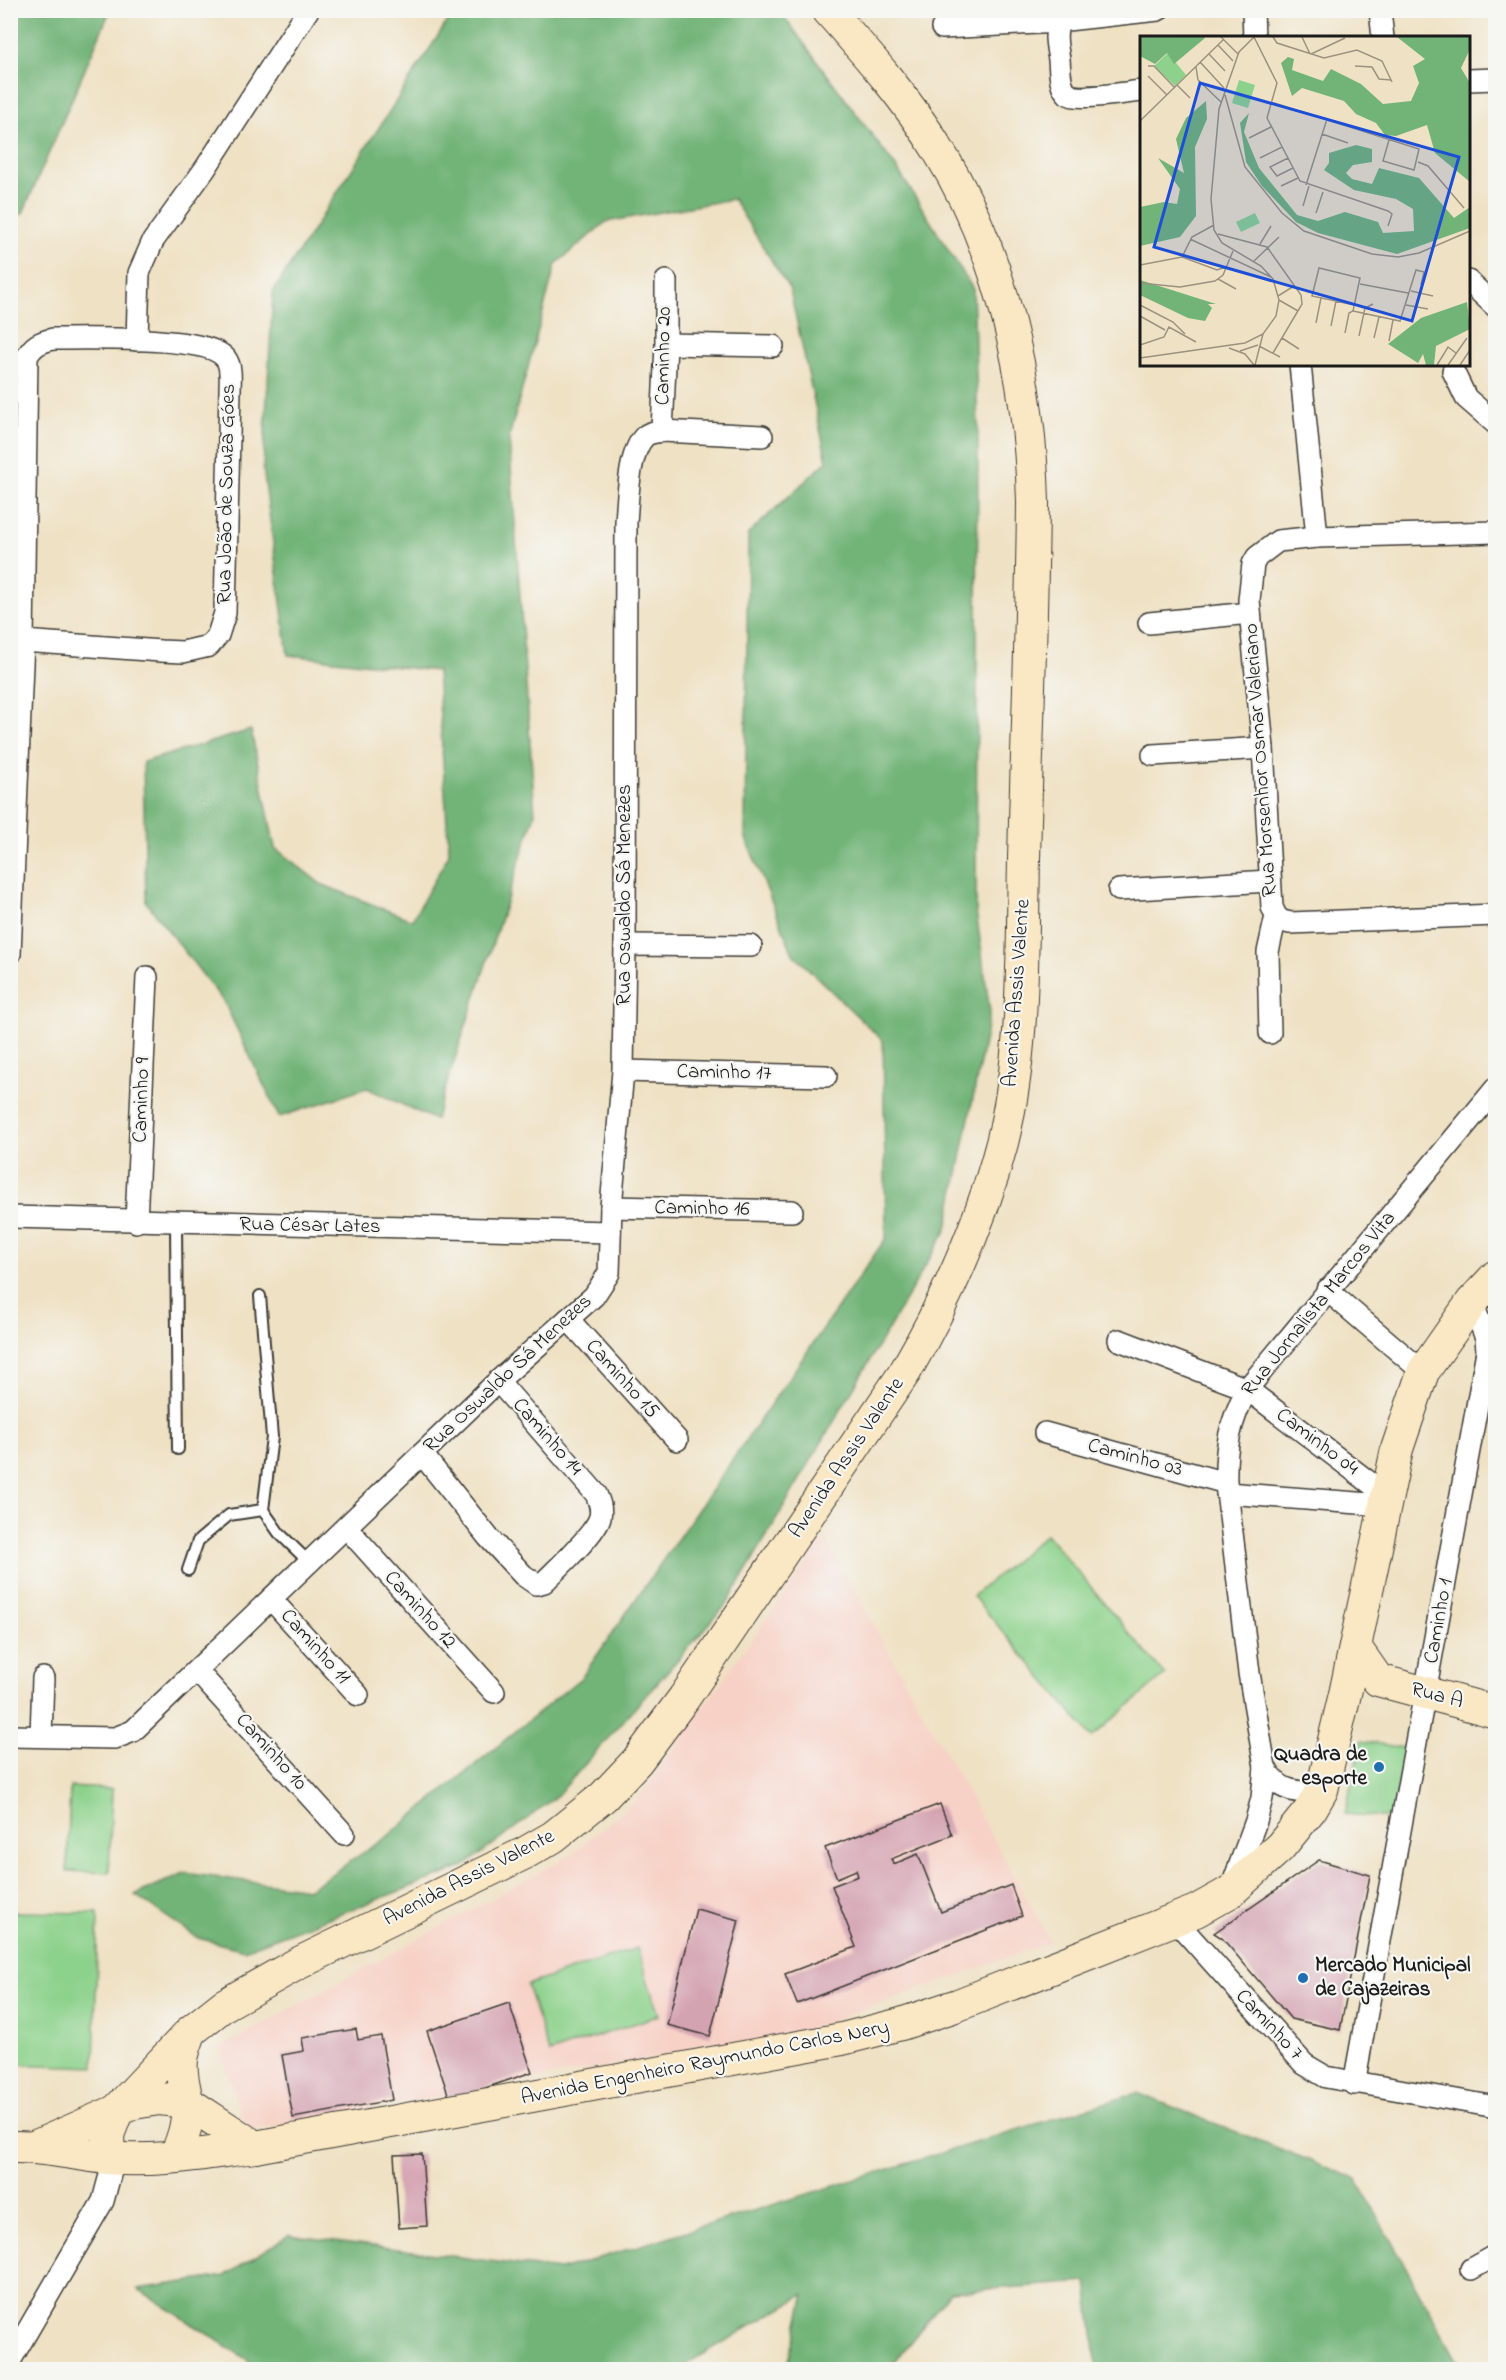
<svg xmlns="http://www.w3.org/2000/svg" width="1506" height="2380" font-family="'Indie Flower',sans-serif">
<rect width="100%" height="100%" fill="#f6f6f2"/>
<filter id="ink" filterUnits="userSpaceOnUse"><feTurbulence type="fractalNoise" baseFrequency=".0167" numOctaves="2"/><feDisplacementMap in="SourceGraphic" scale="12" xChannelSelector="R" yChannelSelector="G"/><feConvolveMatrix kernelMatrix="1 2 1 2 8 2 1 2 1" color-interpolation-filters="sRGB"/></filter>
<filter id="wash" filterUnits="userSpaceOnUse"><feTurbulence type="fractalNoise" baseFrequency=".008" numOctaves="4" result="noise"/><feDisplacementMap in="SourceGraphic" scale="24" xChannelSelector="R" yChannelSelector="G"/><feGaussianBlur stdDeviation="1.35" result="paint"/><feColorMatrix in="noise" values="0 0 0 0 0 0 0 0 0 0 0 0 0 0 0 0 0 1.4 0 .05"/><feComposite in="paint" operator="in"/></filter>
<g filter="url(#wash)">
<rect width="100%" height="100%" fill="#efe1c3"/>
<path fill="#f7d1c6" d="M825 1538 1051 1942 801 2032 246 2131 219 2048 571 1855 636 1800Z"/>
<g fill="#8dd28c" stroke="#547754" stroke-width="1.5">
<path d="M1046 1534 1165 1675 1092 1737 973 1596Z"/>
<path d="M1361 1741 1405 1748 1393 1818 1345 1814Z"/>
<path d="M70 1787 112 1789 109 1873 67 1871Z"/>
<path d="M11 1912 98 1913 94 2067 11 2064Z"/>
<path d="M637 1948 659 2015 549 2053 527 1985Z"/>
</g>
<g fill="#72b478" stroke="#47684a" stroke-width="1.5">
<path d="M11 10 110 11 23 213 11 221Z"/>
<path d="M454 11H780L898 170 973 289 978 428 976 911 990 1012 947 1229 726 1605 556 1797 463 1867 244 1950 198 1938 135 1895 184 1873 309 1889 388 1836 582 1677 886 1238 883 1041 793 954 745 836 748 534 827 461 790 290 733 199 606 222 556 264 509 437 535 814 435 1120 367 1088 279 1117 224 1002 146 902 143 762 251 730 275 848 321 884 412 920 449 854 437 671 288 655 263 468 273 292Z"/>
<path d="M1137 2093 1357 2179 1462 2369H1097L1087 2282 950 2292 889 2369H787L805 2294 678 2369 263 2370 138 2289 225 2276 289 2235 560 2270Z"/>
</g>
<g id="blocks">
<g fill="#d4a3b1">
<path d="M940 1804 952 1835 891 1859 894 1864 918 1854 941 1912 1011 1885 1022 1916 797 2004 785 1974 856 1947 832 1886 858 1876 856 1870 837 1878 825 1848Z"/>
<path d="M1319 1860 1370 1875 1340 2030 1291 2019 1222 1938 1214 1933Z"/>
<path d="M696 1909 739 1920 710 2036 667 2025Z"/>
<path d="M509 2003 532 2072 450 2100 427 2031Z"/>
<path d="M356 2029 358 2040 381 2036 392 2100 293 2118 282 2055 304 2051 302 2038Z"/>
<path d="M422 2154 427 2226 399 2228 394 2155Z"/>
</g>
</g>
</g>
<g filter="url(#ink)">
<use href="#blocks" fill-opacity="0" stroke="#3c3a35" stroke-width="1.5"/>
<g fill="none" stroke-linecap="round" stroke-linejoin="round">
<g stroke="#3c3a35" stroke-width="14">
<g id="service">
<path d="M176 1223 178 1449"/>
<path d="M260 1296 272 1437 263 1510 279 1533 310 1563"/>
<path d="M188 1570 198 1541 229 1515 263 1510"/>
</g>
</g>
<g stroke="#3c3a35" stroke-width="24">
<g id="minor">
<path d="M1253 10 1254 38"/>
<path d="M1380 10 1383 38"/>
<path d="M942 28 1060 22"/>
<path d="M1468 80 1496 79"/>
<path d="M1142 91C1129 92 1076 101 1068 94 1059 86 1060 70 1059 59 1057 47 1053 32 1060 22L1067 20 1158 10"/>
<path d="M1468 281 1496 307"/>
<path d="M137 340 139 273 153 241 205 169 308 10"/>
<path d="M666 344 773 346"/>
<path d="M1300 364 1317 537"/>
<path d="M1453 371 1466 398 1496 424"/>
<path d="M662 431 666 344V281"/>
<path d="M1496 532 1317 537 1278 541 1257 557 1253 564 1249 600 1263 748 1272 907 1276 916 1282 921 1290 923 1496 915"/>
<path d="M1149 623 1250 613"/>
<path d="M1153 755 1263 748"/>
<path d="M1119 890 1269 881"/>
<path d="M625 945 751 946"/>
<path d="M10 954 23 641 27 357C33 345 40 342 53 339 84 339 210 335 226 359 232 367 230 381 230 391L225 613 218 635 209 646 183 652 161 651 23 641"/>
<path d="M1270 1033 1268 952 1276 916"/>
<path d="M623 1071 826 1076"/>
<path d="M611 1207 792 1211"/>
<path d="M10 1217 610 1232"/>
<path d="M136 1222 147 977"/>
<path d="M1327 1290 1423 1372"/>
<path d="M568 1319 677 1440"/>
<path d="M1119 1340 1247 1389 1386 1495"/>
<path d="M1045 1433 1226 1483"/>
<path d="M422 1454 488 1537 523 1575 536 1584 544 1582C557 1569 596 1533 600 1517 602 1508 599 1501 596 1494L498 1381"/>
<path d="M1227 1493 1384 1505"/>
<path d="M347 1528 494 1692"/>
<path d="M271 1599 358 1695"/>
<path d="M197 1671 344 1834"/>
<path d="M10 1736 115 1738 133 1731 498 1381 594 1296 609 1273 611 1207 623 1071 625 945 626 522C628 501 628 452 645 436 650 432 656 432 662 431L762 436"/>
<path d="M41 1736 43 1678"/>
<path d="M1265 1767C1277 1791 1297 1795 1322 1790"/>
<path d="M1232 1886 1256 1821 1262 1798 1265 1767 1249 1673 1226 1483C1225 1446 1230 1422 1247 1389L1496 1088"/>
<path d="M1175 1920 1304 2064 1326 2077 1496 2107"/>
<path d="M1354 2084 1487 1351 1486 1338 1472 1302"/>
<path d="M1471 2269 1496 2255"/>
<path d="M10 2361 103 2201 110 2175 109 2158"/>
</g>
</g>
<g stroke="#3c3a35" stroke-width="34">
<g id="secondary">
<path d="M1355 1647 1378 1680 1496 1712"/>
<path d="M10 2147C44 2146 75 2155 107 2158 156 2163 207 2153 255 2147L842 2039 901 2024 958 2005 1196 1911 1230 1892 1280 1847 1311 1809 1322 1790 1345 1694 1397 1449 1423 1372 1472 1302 1496 1276"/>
<path d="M34 2147 134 2103 159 2099 187 2102 255 2147"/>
<path d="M175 2157C183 2139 189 2122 187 2102 185 2088 180 2075 182 2060 183 2051 187 2042 190 2033"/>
<path d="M109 2158 108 2135 118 2109 191 2031 224 2005 297 1964 525 1853 553 1837 603 1797 637 1761 684 1698 905 1372C946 1301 981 1223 1002 1143 1025 1051 1022 953 1024 859 1027 740 1032 621 1033 502 1030 383 1002 252 938 150 907 99 868 55 828 10"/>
</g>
</g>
<use href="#service" stroke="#fff" stroke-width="10"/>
<use href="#minor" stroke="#fff" stroke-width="21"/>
<use href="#secondary" stroke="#fae7c3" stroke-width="32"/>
</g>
</g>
<g fill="#1f6fb2" stroke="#f6f6f2" stroke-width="2">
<circle cx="1379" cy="1767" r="6"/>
<circle cx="1303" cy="1978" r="6"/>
</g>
<g text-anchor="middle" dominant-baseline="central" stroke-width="4.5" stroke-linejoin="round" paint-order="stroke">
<g font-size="21" fill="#1c1c1c" stroke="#f6f6f2">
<text transform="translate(664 356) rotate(-89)">Caminho 20</text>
<text transform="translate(227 494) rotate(-89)">Rua João de Souza Góes</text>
<text transform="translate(1261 760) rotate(-94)">Rua Morsenhor Osmar Valeriano</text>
<text transform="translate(625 895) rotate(-90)">Rua Oswaldo Sá Menezes</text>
<text transform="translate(1017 993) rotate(-86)">Avenida Assis Valente</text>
<text transform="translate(724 1073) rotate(1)">Caminho 17</text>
<text transform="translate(142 1100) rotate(-88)">Caminho 9</text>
<text transform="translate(702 1209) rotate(1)">Caminho 16</text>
<text transform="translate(310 1226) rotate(1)">Rua César Lates</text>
<text transform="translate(1319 1304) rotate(-51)">Rua Jornalista Marcos Vita</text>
<text transform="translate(508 1374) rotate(-43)">Rua Oswaldo Sá Menezes</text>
<text transform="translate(622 1379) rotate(48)">Caminho 15</text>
<text transform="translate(547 1437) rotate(49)">Caminho 14</text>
<text transform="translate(1317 1442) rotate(37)">Caminho 04</text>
<text transform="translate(847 1458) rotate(-56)">Avenida Assis Valente</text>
<text transform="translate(1135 1458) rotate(15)">Caminho 03</text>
<text transform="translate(420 1610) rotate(48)">Caminho 12</text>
<text transform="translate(1439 1621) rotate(-80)">Caminho 1</text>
<text transform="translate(315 1647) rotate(48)">Caminho 11</text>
<text transform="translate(1437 1696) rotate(15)">Rua A</text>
<text transform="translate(271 1752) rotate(48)">Caminho 10</text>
<text transform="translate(469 1878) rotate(-27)">Avenida Assis Valente</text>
<text transform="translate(1269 2025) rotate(47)">Caminho 7</text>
<text transform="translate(705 2063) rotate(-11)">Avenida Engenheiro Raymundo Carlos Nery</text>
</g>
<g font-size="21" font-weight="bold" fill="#1c1c1c" stroke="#f6f6f2" text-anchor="end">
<text x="1367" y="1755">Quadra de<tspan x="1367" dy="24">esporte</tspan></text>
<text x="1315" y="1966" text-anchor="start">Mercado Municipal<tspan x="1315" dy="24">de Cajazeiras</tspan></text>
</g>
</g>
<g transform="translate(1140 36)">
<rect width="330" height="330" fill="#efe1c3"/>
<path d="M28 17 46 39 35 50 14 30ZM99 44 115 49 108 72 92 67ZM115 177 120 187 101 196 96 186Z" fill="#8dd28c"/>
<path d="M0 1H64L65 2 34 28 27 17 15 28 0 20ZM257 1H330V13L321 32 330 47V146L295 117 287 89 256 100 245 99 236 87 216 78 204 65 162 52 152 60 141 27 148 21 154 23 152 34 183 45 191 33 221 48 243 68 271 65 279 47 273 30 285 23ZM66 65 67 83 55 111 56 180 40 201 0 210V171L24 166 37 168 40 153 18 122 44 137 36 103 46 82ZM109 77 104 96 119 132 157 179 178 185 205 176 238 186 243 197 274 195 273 173 256 163 214 154 184 134 189 127V117L216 109 232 113V126L213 129 206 137 212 143 232 148 239 132 279 142 314 182 330 171V192L257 218 178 197 156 186 122 150 106 126 100 87ZM0 244 76 268H68L72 272 65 285 48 282 0 259ZM327 266 330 293 296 310 294 329H286L283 318 278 327 248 308 281 282Z" fill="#72b478"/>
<path fill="none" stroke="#9b9280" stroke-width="1.5" d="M81 1 98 18M114 1 137 47 127 82 160 145 248 175 252 178 248 190M133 1 137 7 184 22 217 14 242 25 252 46M162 1 170 18M78 9 93 25M69 18 85 35M171 18 205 2M60 26 84 52M8 30H14L35 52M215 30 232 31 239 43 251 44M56 31 58 44 81 66M8 40 27 59M37 49 50 62M85 59 105 131 142 177 164 195 232 218 258 221 279 217 330 195M131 66 279 113 274 134 243 125 249 104M0 85 83 4M182 98 208 107M109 102 131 91M120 122 142 111M148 122 130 131 137 140 153 132M278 126 288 130 324 172M166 149 187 83M141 150 158 142M163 170 169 150M176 177 183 156M78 198 127 211 161 259 162 268 133 317M50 203 131 241M120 208 131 190M42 221 52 201 74 189M114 225 139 201M0 229 42 221 77 234 86 231M78 243 96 253M0 247 40 251 75 245 83 239 93 215M220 248 268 257M271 255 293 260M138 260 154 250M139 264 158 275M0 269 33 286 45 298M266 269 288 273M213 275 260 285 276 234 284 236 281 249M0 280 25 294M176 287 181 262M191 290 196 265M205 297 209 277 213 275 220 242 179 232 172 260 214 269M219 300 225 272 233 268M142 302 159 313M234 302 239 281M249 305 253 284M0 309 24 301 29 291 56 306M119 310 140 321M89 312 105 318 114 329M100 315 118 309M0 322 105 307 123 298 136 280 139 264 133 243 121 230 82 207 74 194 71 163 79 73 99 16 114 1M115 329 123 298M297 329 308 311 316 317M308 329 327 302M320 329 330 314"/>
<path fill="#1d4ed8" fill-opacity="0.15" stroke="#1d4ed8" stroke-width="3" d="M60 47 319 121 272 285 14 211Z"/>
<rect width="330" height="330" fill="none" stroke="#1c1c1c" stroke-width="3"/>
</g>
<rect width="1506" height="2380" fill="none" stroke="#f6f6f2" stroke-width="36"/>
</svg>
